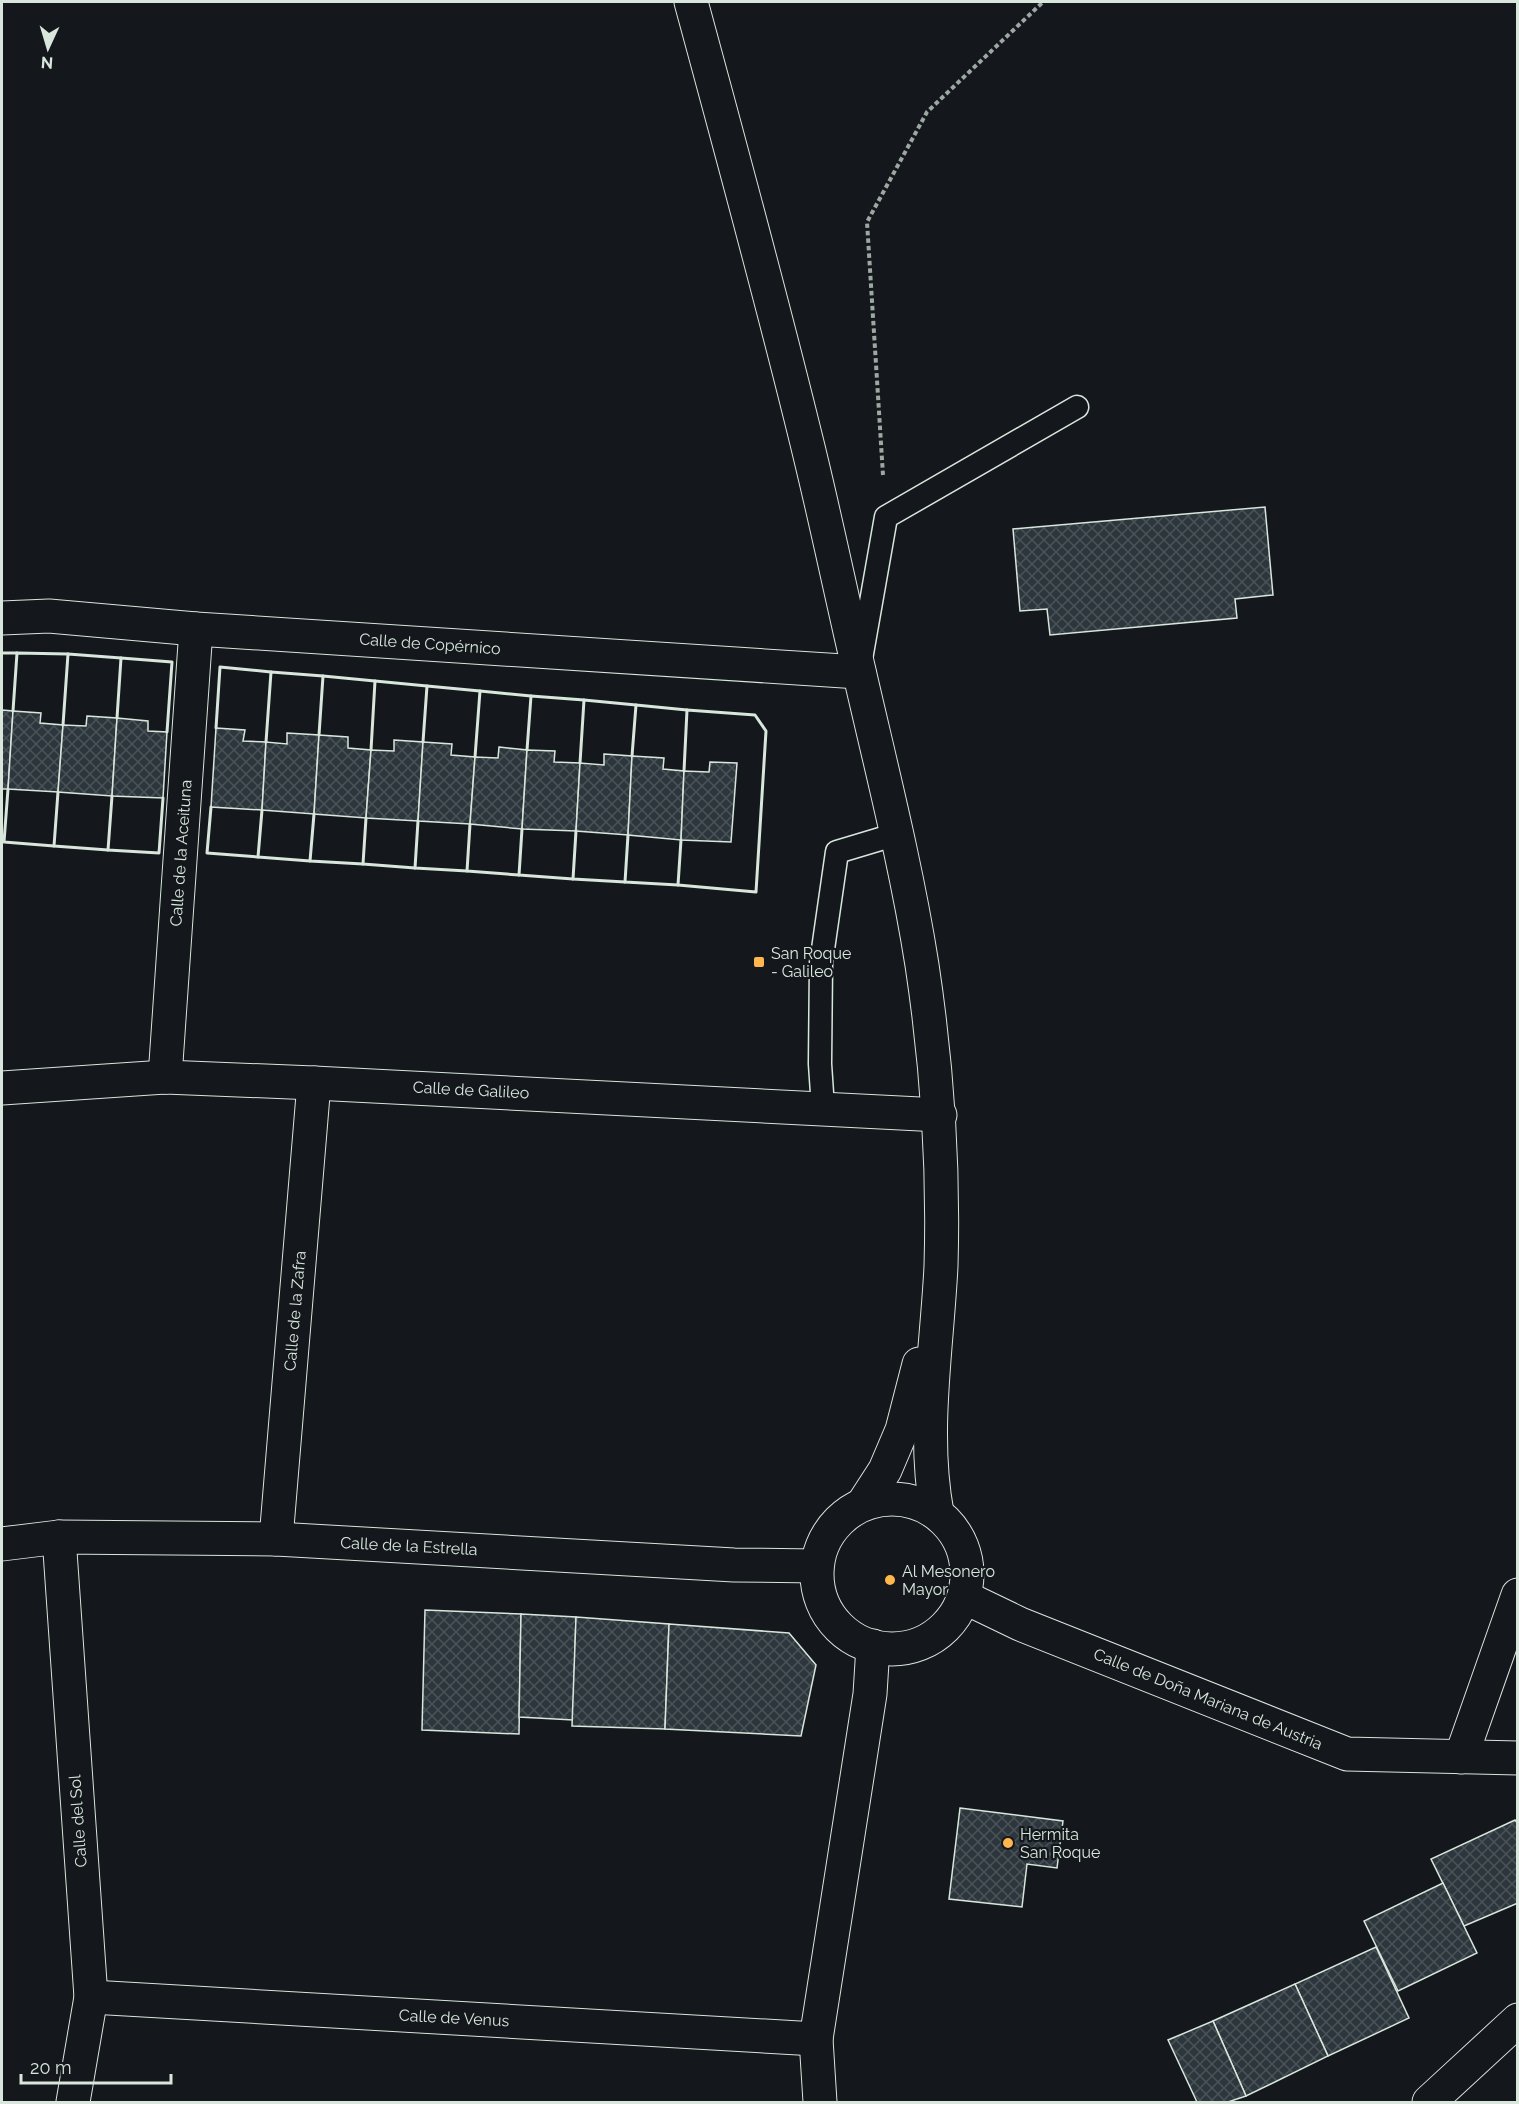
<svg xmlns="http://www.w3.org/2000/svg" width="1519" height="2104" font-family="Raleway,sans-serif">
<defs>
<pattern id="building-cross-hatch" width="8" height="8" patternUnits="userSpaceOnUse" patternTransform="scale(1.5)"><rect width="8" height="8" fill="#2c363c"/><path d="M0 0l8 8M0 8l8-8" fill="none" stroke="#4a5358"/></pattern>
</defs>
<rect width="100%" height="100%" fill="#14181c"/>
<g fill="url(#building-cross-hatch)" stroke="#d8e6dc" stroke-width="1.5">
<path d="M1265 507 1273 595 1235 599 1237 618 1050 635 1047 609 1020 611 1013 529Z"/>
<path d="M2 710 13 711 8 789H2Z"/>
<path d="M13 711 41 713 40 723 63 725 58 792 8 789Z"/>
<path d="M87 716 117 718 112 796 58 792 63 725 86 726Z"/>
<path d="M117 718 148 721V731L167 732 163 798 112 796Z"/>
<path d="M216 728 245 730 243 741 266 742 262 810 211 807Z"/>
<path d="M287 733 319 735 314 814 262 810 266 742 287 744Z"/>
<path d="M319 735 348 737V748L371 750 366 818 314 814Z"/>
<path d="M394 740 423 742 418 821 366 818 371 750 394 751Z"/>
<path d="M423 742 452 744 451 755 475 757 470 824 418 821Z"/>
<path d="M499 747 527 750 522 829 470 824 475 757 498 758Z"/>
<path d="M527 750 555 751 554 762 580 763 576 831 522 829Z"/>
<path d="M604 754 632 756 628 835 576 831 580 763 604 765Z"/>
<path d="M632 756 664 758 663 769 684 771 681 840 628 835Z"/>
<path d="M710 762 737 763 731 842 681 840 684 771 709 772Z"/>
<path d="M425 1610 521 1614 519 1734 422 1730Z"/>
<path d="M521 1614 576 1617 573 1720 519 1717Z"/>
<path d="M576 1617 669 1624 665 1729 572 1726Z"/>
<path d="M669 1624 789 1633 816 1665 801 1736 665 1729Z"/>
<path d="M960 1808 1063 1821 1057 1868 1027 1864 1022 1907 949 1899Z"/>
<path d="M1515 1820 1518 1824V1903L1464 1926 1431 1859Z"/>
<path d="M1443 1883 1477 1953 1398 1991 1364 1921Z"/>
<path d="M1376 1947 1409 2018 1328 2056 1295 1984Z"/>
<path d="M1295 1984 1328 2056 1246 2096 1213 2021Z"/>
<path d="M1213 2021 1246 2096 1228 2102H1197L1168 2040Z"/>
</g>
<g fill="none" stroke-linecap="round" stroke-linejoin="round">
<g stroke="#d8e6dc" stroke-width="25">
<g id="service">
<path d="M861 659 886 517 1077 407"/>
<path d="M823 1108 820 1064 821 963 837 852 897 834"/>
</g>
</g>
<g stroke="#d8e6dc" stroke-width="35">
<g id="pedestrian">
<path d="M165 1077 196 629"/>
<path d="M276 1539 314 1083"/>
</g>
</g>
<g stroke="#d8e6dc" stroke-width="35">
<g id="minor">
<path d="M2 618 49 616 196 629 859 672"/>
<path d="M2 1088 165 1077 314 1083 940 1115"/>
<path d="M59 1537 91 1997 73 2102"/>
<path d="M2 1544 59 1537 276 1539 734 1565 817 1566"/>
<path d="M964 1597 1020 1624 1347 1754 1518 1758"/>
<path d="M1461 1757 1518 1595"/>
<path d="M91 1997 816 2039"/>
<path d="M1429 2102 1518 2020"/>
</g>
</g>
<g stroke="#d8e6dc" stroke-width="35">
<g id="tertiary">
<path d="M691 2C731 149 771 296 807 443 825 516 840 589 857 662 880 763 906 863 922 965 937 1065 944 1165 941 1266 937 1348 922 1432 937 1513"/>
<circle cx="892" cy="1574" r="75"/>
<path d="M863 1504 885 1470 902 1430 919 1364"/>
<path d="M820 2102 816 2039 870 1694 873 1646"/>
</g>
</g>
<path stroke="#9da8a2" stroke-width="4" stroke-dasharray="4.5 3" stroke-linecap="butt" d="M883 475 867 222 927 112 1043 2"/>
<use href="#service" stroke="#14181c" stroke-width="22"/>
<use href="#pedestrian" stroke="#14181c" stroke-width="33"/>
<use href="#minor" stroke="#14181c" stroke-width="33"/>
<use href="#tertiary" stroke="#14181c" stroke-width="33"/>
<g stroke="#d8e6dc" stroke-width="3">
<path d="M2 653H17"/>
<path d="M13 711 17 653 68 654"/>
<path d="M117 718 121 658 172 662 167 732"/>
<path d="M63 725 68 654 121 658"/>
<path d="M216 728 220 667 271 672"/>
<path d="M319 735 323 676 375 681"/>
<path d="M266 742 271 672 323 676"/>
<path d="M423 742 427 686 480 691"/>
<path d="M371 750 375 681 427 686"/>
<path d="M527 750 531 696 584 700"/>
<path d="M632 756 636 705 687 710"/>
<path d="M475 757 480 691 531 696"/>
<path d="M580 763 584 700 636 705"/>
<path d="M8 789 4 842 54 846"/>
<path d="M58 792 54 846 108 850"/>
<path d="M112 796 108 850 159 853 163 798"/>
<path d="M211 807 207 853 258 857"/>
<path d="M262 810 258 857 310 861"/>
<path d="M314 814 310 861 363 864"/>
<path d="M366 818 363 864 415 868"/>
<path d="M418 821 415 868 467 871"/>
<path d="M470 824 467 871 519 875"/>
<path d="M522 829 519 875 573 879"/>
<path d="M576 831 573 879 625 882"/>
<path d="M628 835 625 882 678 885"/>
<path d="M681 840 678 885 756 892 766 731 755 715 687 710 684 771"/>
</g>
</g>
<g fill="#ffb74d" stroke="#14181c" stroke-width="2">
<rect x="753" y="956" width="12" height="12" rx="3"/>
<circle cx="890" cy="1580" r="6"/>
<circle cx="1008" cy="1843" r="6"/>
</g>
<g text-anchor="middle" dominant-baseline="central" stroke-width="4.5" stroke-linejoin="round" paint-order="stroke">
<g font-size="16" fill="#d8e6dc" stroke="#14181c">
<text transform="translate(430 644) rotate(4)">Calle de Copérnico</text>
<text transform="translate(181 853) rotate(-86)">Calle de la Aceituna</text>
<text transform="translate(471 1090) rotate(3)">Calle de Galileo</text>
<text transform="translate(295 1311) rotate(-85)">Calle de la Zafra</text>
<text transform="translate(409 1546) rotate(3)">Calle de la Estrella</text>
<text transform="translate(1208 1699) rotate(22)">Calle de Doña Mariana de Austria</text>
<text transform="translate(78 1821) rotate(-94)">Calle del Sol</text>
<text transform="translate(454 2018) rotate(3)">Calle de Venus</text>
</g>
<g font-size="16" fill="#d8e6dc" stroke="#14181c" text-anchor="start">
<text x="771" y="953">San Roque<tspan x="771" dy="18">- Galileo</tspan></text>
<text x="902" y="1571">Al Mesonero<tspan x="902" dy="18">Mayor</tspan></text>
<text x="1020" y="1834">Hermita<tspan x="1020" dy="18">San Roque</tspan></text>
</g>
</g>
<rect width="1519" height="2104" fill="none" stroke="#d8e6dc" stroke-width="6"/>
<g transform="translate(48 48) rotate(184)" stroke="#14181c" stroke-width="4.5" paint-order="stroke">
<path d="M0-4.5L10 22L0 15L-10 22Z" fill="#d8e6dc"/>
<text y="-9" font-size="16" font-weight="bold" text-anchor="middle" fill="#d8e6dc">N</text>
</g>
<path d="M21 2074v9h150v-9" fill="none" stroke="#d8e6dc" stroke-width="3"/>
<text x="30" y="2074" font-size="18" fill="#d8e6dc" stroke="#14181c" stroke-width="4.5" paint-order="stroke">20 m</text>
</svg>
